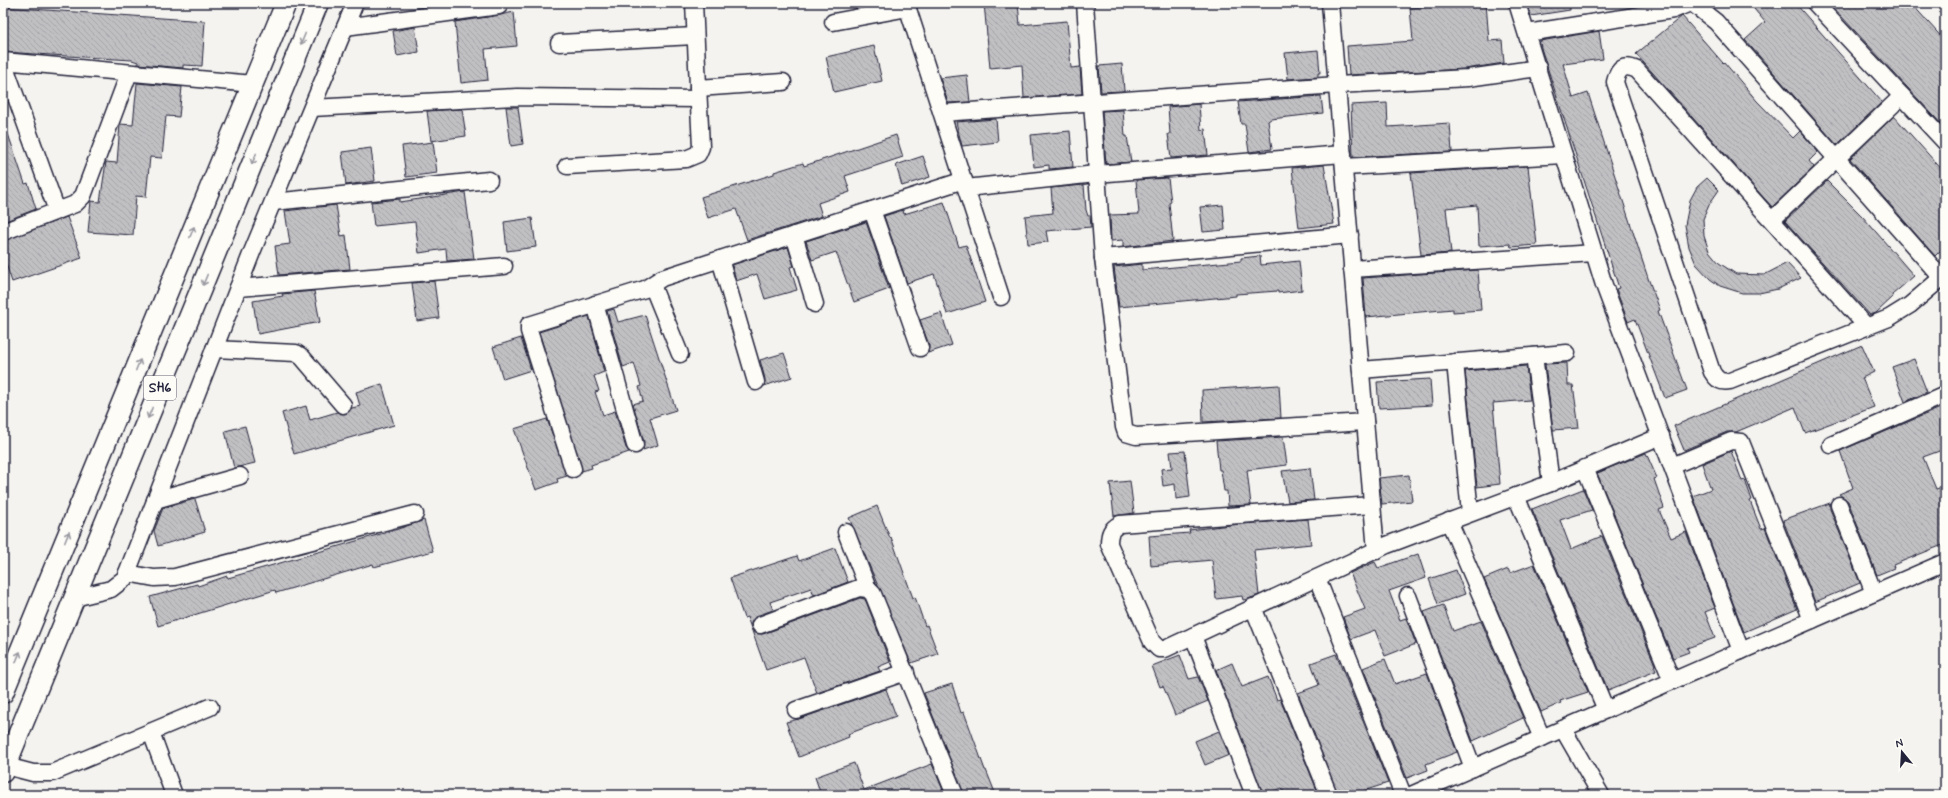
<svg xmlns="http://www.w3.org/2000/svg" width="1948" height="798" font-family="Mynerve,sans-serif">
<defs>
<pattern id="building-back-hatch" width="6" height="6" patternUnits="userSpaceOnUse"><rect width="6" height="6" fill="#c0bfc2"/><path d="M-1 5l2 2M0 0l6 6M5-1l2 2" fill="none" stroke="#a5a4a8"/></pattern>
</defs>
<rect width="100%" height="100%" fill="#f4f3ef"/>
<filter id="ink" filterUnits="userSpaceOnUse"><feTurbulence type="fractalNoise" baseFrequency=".025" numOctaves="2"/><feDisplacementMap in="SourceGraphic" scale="8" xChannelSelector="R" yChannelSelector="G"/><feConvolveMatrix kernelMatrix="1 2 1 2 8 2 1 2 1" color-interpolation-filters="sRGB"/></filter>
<g filter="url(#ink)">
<g fill="url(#building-back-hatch)" stroke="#22223b">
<path d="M984 3H1018L1020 25 1067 21 1071 68 1080 67 1082 94 1024 98 1022 65 990 68Z"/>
<path d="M1467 3H1486L1489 41 1502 40 1504 63 1465 69 1349 75 1347 46 1413 41 1410 8Z"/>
<path d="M1527 3H1570V10L1531 16Z"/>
<path d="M1749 3H1795L1882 102 1837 145 1745 40 1765 22Z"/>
<path d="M1829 3H1911L1945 41V128Z"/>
<path d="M3 7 205 21 202 66 183 65V68L138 64V62L132 60 3 52Z"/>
<path d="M514 12 517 46 485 49 488 80 461 83 455 22 500 15Z"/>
<path d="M1682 16 1723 63 1724 62 1757 101 1793 138 1800 131 1818 152 1809 161 1814 167 1772 207 1636 54Z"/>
<path d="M415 27 419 52 397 56 393 31Z"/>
<path d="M1599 31 1603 59 1563 64 1573 98 1588 93 1648 278 1660 310 1658 311 1687 390 1665 398 1635 319 1628 322 1616 289 1619 288 1541 48 1540 41Z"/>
<path d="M874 46 882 81 834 92 826 57Z"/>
<path d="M1318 50 1320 73H1318V77L1288 79 1285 53Z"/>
<path d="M1122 64 1124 91 1101 92 1099 66Z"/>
<path d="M967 75 970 102 948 103 940 78Z"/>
<path d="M137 83 182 87 179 117 166 116 162 158 150 157 146 197 136 196 133 235 88 232 91 201 100 202 106 162 117 163 120 124 133 125Z"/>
<path d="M1321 96 1323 113 1271 119 1268 121 1272 149 1249 152 1245 124H1241L1238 102Z"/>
<path d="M1387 103 1388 127 1450 123 1452 152 1353 157 1351 105Z"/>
<path d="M1199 104 1201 130 1205 129 1208 155 1171 158 1168 134H1170L1168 107Z"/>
<path d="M506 107H518L523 144 511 146Z"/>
<path d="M462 109 466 136 431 141 427 111Z"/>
<path d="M1123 110 1125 136H1127L1131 162 1106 164 1102 111Z"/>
<path d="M1894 116 1945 173V246L1935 256 1850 159Z"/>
<path d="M996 119 998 142 962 146 956 122Z"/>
<path d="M5 125 25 184 28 183 36 209 3 222V126Z"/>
<path d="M1070 131 1073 167 1049 169V165L1034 167 1031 135Z"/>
<path d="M896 135 903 157 845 176 850 192 818 203 822 216 747 240 736 209 708 218 701 197 774 174V172L803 163 804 166Z"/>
<path d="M433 142 437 173 406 177 402 146Z"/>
<path d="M371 148 375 181 346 185 342 152Z"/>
<path d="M923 156 930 177 902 186 896 165Z"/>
<path d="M1324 165 1334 224 1299 228 1292 168Z"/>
<path d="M1528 166 1537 245 1511 247 1510 244 1479 246 1477 205 1446 208 1451 253 1421 255 1411 173Z"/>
<path d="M1168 178 1171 202 1169 203 1173 241 1123 247V240L1111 241 1110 215 1139 214 1136 180Z"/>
<path d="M1707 178 1719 190 1710 203 1703 219 1704 236 1709 251 1719 263 1736 274 1764 275 1787 263 1801 278 1778 289 1759 293H1742L1720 286 1710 279 1696 264 1689 247 1685 225 1690 200 1697 187Z"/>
<path d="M1827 181 1863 217 1914 276 1892 295 1893 297 1876 313 1870 315 1785 221Z"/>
<path d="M1084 185 1086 210 1088 216H1090L1091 227 1046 231 1048 242 1028 244 1025 216 1053 213 1051 188Z"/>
<path d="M465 192 474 259 447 261 446 249 419 253 415 222 374 226 371 202 400 199V202Z"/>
<path d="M944 202 959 247 966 245 985 302 947 314 934 274 907 283 884 216 903 210 904 214Z"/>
<path d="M336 205 341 236 346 235 350 269 279 275 275 246 290 244 285 211Z"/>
<path d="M1223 205 1225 230 1203 232 1200 207Z"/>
<path d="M67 217 82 258 12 282 3 255V241Z"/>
<path d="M532 218 536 247 507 251 504 222Z"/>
<path d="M866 222 889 289 854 302 836 252 812 260 806 241Z"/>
<path d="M788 247 794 266 790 267 797 290 765 299 757 274 736 281 732 265Z"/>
<path d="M1260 256 1261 265 1299 261 1302 290 1278 293V291L1236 294V296L1119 307 1114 267 1142 264V270L1241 261V258Z"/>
<path d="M1478 270 1481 310 1453 312V309L1366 317 1363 278Z"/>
<path d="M434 281 439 318 417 321 412 283Z"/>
<path d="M314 291 320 322 258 334 253 301 283 296 282 294Z"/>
<path d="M614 309 618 322 645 315 676 410 650 418 658 445 643 450 644 442 633 404 643 401 639 387 641 386 634 363 623 367 607 311Z"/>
<path d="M941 313 952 345 928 353 929 345 920 320Z"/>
<path d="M589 316 604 372 594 376 599 391 595 392 603 415 615 411 626 448 629 452 591 465 592 468 582 471 539 332Z"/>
<path d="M521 338 531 370 503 379 493 347Z"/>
<path d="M1862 345 1874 372 1862 378 1874 407 1805 433 1795 407 1736 432H1727L1684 450 1674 426Z"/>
<path d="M784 353 792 377 764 386 765 379 760 360Z"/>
<path d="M1914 359 1927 392 1905 402 1892 367Z"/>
<path d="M1567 363 1568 385H1573L1579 428 1553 430 1545 364Z"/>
<path d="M1526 366 1530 400 1493 403 1500 484 1477 487 1465 371Z"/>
<path d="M1430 379 1432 405 1379 408 1377 382Z"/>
<path d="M382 384 394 425 294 454 282 413 306 406 310 420 337 412 345 414 352 408 360 406 356 392Z"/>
<path d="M1279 385 1281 418 1203 422 1202 390Z"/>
<path d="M1945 406V445L1940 447 1942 450 1923 457 1936 489 1945 486V544L1893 565 1894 568 1877 575 1848 501 1839 494 1853 488 1840 451Z"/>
<path d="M547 419 567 476 557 479 558 482 536 490 514 429Z"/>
<path d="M245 426 255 463 234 468 225 431Z"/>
<path d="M1283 437 1287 465 1247 470 1251 505 1228 506 1227 491H1224L1221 470H1219L1216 441Z"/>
<path d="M1185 451 1190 497 1176 499 1175 484 1163 486 1161 469 1172 468 1170 452Z"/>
<path d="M1731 451 1742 481 1745 480 1752 500 1750 501 1761 529 1765 528 1797 609 1744 632 1693 496 1711 489 1702 464Z"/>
<path d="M1646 453 1657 478 1654 479 1664 508 1659 510 1671 538 1686 532 1715 608 1705 612 1715 638 1687 648 1689 652 1673 658 1597 473Z"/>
<path d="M1310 468 1314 500 1288 502 1282 471Z"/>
<path d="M1409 475 1412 501 1382 504 1379 478Z"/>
<path d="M1130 481 1134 513 1114 516 1110 483Z"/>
<path d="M1583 489 1592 510 1560 520 1571 549 1602 536 1655 665 1654 666 1656 671 1608 690 1532 509Z"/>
<path d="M195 499 205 532 158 546 154 531 163 508Z"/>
<path d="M1830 503V509L1860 583 1815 602 1783 520Z"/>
<path d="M877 506 890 538 891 537 913 598 915 597 925 626 927 625 938 654 911 663 849 518Z"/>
<path d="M1308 519 1311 544 1254 550 1259 595 1248 599 1243 600 1242 596 1216 599 1212 560 1151 566 1149 536 1190 533 1189 530 1230 525Z"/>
<path d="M424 520 433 551 374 567 373 564 276 593 275 590 158 626 150 597 197 584 198 586 227 576 228 578 398 529Z"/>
<path d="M835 548 848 582 814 595 811 588 770 602 773 610 756 616 751 624 754 633 763 634 860 598 865 599 890 662 878 667 880 671 817 693 804 657 766 670 747 617 744 618 730 578 797 556 799 561Z"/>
<path d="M1418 554 1426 578 1389 591 1400 620 1406 618 1416 644 1385 656 1375 630 1351 639 1343 617 1365 609 1350 573 1375 562 1378 568Z"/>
<path d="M1534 564 1588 692 1560 701 1561 703 1541 712 1484 579 1508 569 1510 573Z"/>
<path d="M1456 570 1465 594 1438 604 1429 579Z"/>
<path d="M1443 605 1453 631 1481 621 1523 718 1473 741 1424 612Z"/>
<path d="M1336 654 1388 783 1351 795H1338L1298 693 1319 685 1311 663Z"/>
<path d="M1180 655 1189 679 1198 677 1208 701 1175 715 1163 686 1160 687 1152 666Z"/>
<path d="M1385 659 1395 684 1427 673 1457 752 1426 764 1428 770 1407 778 1363 668Z"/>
<path d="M1232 663 1242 687 1268 677 1277 700 1280 699 1319 795H1285L1282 788 1263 795 1216 670Z"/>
<path d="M952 684 961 713 964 712 985 770H986L996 795H964L924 693Z"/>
<path d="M886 689 896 716 848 734 849 737 799 757 786 722 799 719Z"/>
<path d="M1219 731 1229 755 1205 765 1195 741Z"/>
<path d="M854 763 864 790 932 764 943 790 929 795H821L815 777Z"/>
</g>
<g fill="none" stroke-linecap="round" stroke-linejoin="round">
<g stroke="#22223b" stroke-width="19">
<g id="minor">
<path d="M906 3 1001 297"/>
<path d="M1085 3 1103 258 1124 427 1126 433 1136 436 1365 422"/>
<path d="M1330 3 1376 551"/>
<path d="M1517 3 1604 285 1741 651"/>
<path d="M1692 3 1716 22 1942 278"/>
<path d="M1815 3 1945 142"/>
<path d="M833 22 908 8"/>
<path d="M345 27 499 6"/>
<path d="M1527 33 1673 10 1690 3"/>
<path d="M559 43 695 36"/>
<path d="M698 88 783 82"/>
<path d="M312 108 517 97 698 99"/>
<path d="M942 113 1337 85 1468 78 1538 68"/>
<path d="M567 166 686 159 698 154 701 147 694 3"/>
<path d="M1344 167 1564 155"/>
<path d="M966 188 1096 174 1343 154"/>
<path d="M273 202 489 180"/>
<path d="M872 210 920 348"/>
<path d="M57 211 3 61 253 84"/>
<path d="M1772 220 1902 96"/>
<path d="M3 232 75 204 83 196 129 73"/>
<path d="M794 235 815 304"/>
<path d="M1103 258 1350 235"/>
<path d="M720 259 756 382"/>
<path d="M1352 269 1594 253"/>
<path d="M652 285 680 354"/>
<path d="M238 288 504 266"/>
<path d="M595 304 635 445"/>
<path d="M1867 327 1637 70C1624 64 1618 68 1615 82L1712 372C1717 380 1721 383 1730 381L1889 318 1910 305 1945 275"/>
<path d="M214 349 296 353 302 357 343 405"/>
<path d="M1534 356 1551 483"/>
<path d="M1455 362 1470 513"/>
<path d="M1361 370 1567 353"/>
<path d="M1831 445 1945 395"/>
<path d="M1672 466 1731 441 1741 442 1812 620"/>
<path d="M1585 468 1672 681"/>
<path d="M573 469 529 331V325L645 289 662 278 964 180"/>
<path d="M1516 496 1606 710"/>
<path d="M155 500 240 476"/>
<path d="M1372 505 1120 524C1111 529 1109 533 1109 544L1152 642 1159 649H1165L1387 545 1551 483 1661 436"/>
<path d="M1839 505 1874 593"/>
<path d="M1449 521 1542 738"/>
<path d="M846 532 868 589"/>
<path d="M127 573 154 578 175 577 415 514"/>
<path d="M1317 578 1403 795"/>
<path d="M1408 596 1473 768"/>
<path d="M74 598 111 589 125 578 252 252 355 3"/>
<path d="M1253 607 1329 795"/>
<path d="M760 625 859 588 868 589 873 594 955 795"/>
<path d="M1193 636 1254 795"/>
<path d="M796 710 906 672"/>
<path d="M1563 729 1601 795"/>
<path d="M151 732 174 795"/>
<path d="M6 766 33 773H52L210 707"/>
<path d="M1411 795 1945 562"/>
</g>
</g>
<g stroke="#22223b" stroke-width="23">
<g id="major">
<path d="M3 693 286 3"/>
<path d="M3 772 318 3"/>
</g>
</g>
<use href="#minor" stroke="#fdfcf7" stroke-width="16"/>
<use href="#major" stroke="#fdfcf7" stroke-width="20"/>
</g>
<defs><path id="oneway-shaft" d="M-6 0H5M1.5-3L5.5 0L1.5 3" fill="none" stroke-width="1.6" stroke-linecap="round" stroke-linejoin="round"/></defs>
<g stroke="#9a9aa2">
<use href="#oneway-shaft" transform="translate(303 39) rotate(112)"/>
<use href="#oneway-shaft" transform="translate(254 159) rotate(112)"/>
<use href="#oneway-shaft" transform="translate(192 232) rotate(-68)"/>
<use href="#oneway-shaft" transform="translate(205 280) rotate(112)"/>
<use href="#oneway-shaft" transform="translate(138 365) rotate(-68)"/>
<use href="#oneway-shaft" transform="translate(150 413) rotate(112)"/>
<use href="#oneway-shaft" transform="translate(67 537) rotate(-68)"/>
<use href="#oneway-shaft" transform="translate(18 657) rotate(-68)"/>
</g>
</g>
<g text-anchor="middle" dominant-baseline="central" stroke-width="4" stroke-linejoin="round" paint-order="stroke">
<rect fill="#fdfcf7" stroke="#646373" stroke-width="1" x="144" y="376" width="32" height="24" rx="3"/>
<g font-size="14" font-weight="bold" fill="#22223b">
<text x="160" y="388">SH6</text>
</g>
</g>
<rect width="1948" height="798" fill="none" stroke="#fdfcf7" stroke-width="16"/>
<rect x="8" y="8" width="1932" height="782" fill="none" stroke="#22223b" stroke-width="1.5" filter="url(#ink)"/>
<g transform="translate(1902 752) rotate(342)" stroke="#fdfcf7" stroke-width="3" paint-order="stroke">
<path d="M0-3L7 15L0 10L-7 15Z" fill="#22223b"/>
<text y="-6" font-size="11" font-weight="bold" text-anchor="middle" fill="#22223b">N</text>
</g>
</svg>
